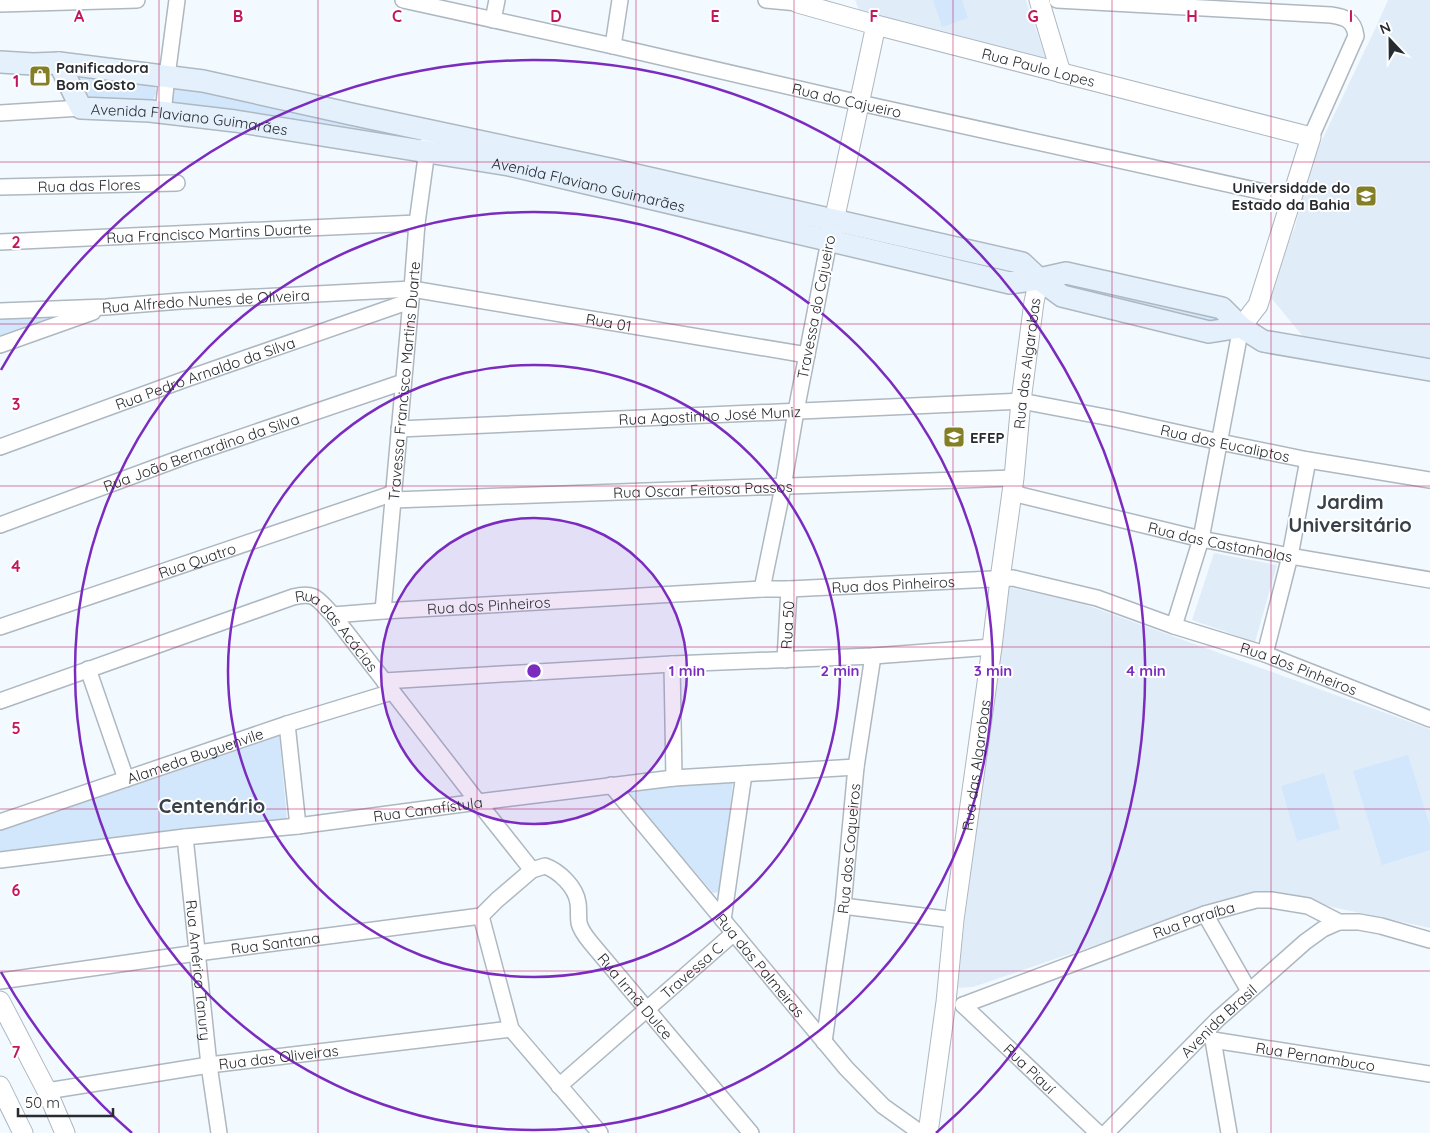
<svg xmlns="http://www.w3.org/2000/svg" width="1430" height="1133" font-family="Quicksand,sans-serif">
<rect width="100%" height="100%" fill="#f2f9ff"/>
<g fill="#e0edf9">
<path d="M855 0H1026L1048 65 861 15Z"/>
<path d="M1388 0H1430V360L1305 339 1268 294 1295 227 1310 165 1376 27Z"/>
<path d="M1214 553 1277 565 1255 642 1192 620Z"/>
<path d="M1008 587 1081 603 1430 729V928L1266 893 1206 909 1120 937 973 987 956 988Z"/>
</g>
<g fill="#d2e7fb">
<path d="M933 0H962L968 18 942 27Z"/>
<path d="M73 69 151 78 157 92 150 106 86 104Z"/>
<path d="M176 85 419 134V143L175 108C170 99 171 94 176 85Z"/>
<path d="M1062 276 1219 312 1222 324 1059 291Z"/>
<path d="M61 316 0 338V318Z"/>
<path d="M279 733 287 819 0 852V829Z"/>
<path d="M1408 755 1430 826V850L1382 865 1353 771Z"/>
<path d="M1324 773 1340 829 1297 841 1281 786Z"/>
<path d="M733 781 721 892 713 893 628 794 630 789Z"/>
</g>
<g fill="none" stroke-linecap="round" stroke-linejoin="round">
<g stroke="#aeb8c1" stroke-width="18">
<g id="minor">
<path id="s1" d="M403 0 613 46 860 103 1291 198"/>
<path d="M766 0 798 3"/>
<path d="M1057 0 1331 15C1345 17 1354 20 1356 36L1311 137"/>
<path d="M0 4 137 0"/>
<path d="M493 20 497 0"/>
<path d="M613 46 620 0"/>
<path d="M0 113 81 108"/>
<path d="M163 113 167 76 177 0"/>
<path id="s2" d="M0 187 177 183"/>
<path id="s3" d="M0 242 417 223"/>
<path id="s4" d="M0 311 106 307 181 301 412 289 807 355"/>
<path d="M0 345 93 312"/>
<path id="s5" d="M399 429 1021 401 1116 419 1220 442 1308 460 1430 480"/>
<path id="s6" d="M0 447 186 379 410 301"/>
<path id="s7" d="M1012 493 1201 539 1290 556 1430 580"/>
<path id="s8" d="M393 500 1014 478"/>
<path id="s9" d="M0 525 189 455 403 382"/>
<path d="M762 589 783 487 796 411 829 241"/>
<path id="s10" d="M383 611 412 289 417 223 428 143"/>
<path id="s11" d="M333 615 383 611 762 589H789L1013 578 1097 598 1174 626 1265 654 1430 719"/>
<path d="M1174 626 1201 539 1241 327"/>
<path id="s12" d="M0 627 394 493"/>
<path d="M1265 654 1290 556 1308 460"/>
<path id="s13" d="M785 660 789 589"/>
<path d="M672 664 674 778"/>
<path d="M88 669 126 779"/>
<path d="M384 681 672 664 873 656 992 647"/>
<path id="s14" d="M0 701 293 597C316 591 318 600 333 615L478 802 532 870"/>
<path d="M287 724 298 826"/>
<path id="s15" d="M611 785 846 1068 883 1106 921 1133"/>
<path id="s16" d="M0 822 287 724 392 692"/>
<path id="s17" d="M185 837 209 1065 219 1133"/>
<path id="s18" d="M0 860 185 837 298 826 478 802 674 778 856 767"/>
<path d="M843 906 954 920"/>
<path d="M1205 914 1249 991"/>
<path d="M481 916 511 1029 600 1133"/>
<path d="M723 920 744 774"/>
<path id="s19" d="M0 981 197 953 481 916 497 900 532 870 545 866C559 871 576 887 578 903 579 909 578 916 579 923 581 931 586 937 591 943L751 1133"/>
<path id="s20" d="M963 1005 1205 914 1256 900H1271L1308 906 1339 922H1359L1381 926 1430 940"/>
<path id="s21" d="M963 1005 1098 1133"/>
<path id="s22" d="M1205 1032 1213 1040 1430 1074"/>
<path d="M1213 1040 1229 1133"/>
<path id="s23" d="M824 1042 843 906 856 767 873 656"/>
<path id="s24" d="M559 1086 734 933"/>
<path id="s25" d="M47 1091 209 1065 511 1029"/>
<path id="s26" d="M1106 1133 1218 1019 1305 942 1323 929 1339 922"/>
</g>
</g>
<g stroke="#aeb8c1" stroke-width="21">
<g id="tertiary">
<path id="s27" d="M797 0 798 3 876 25 1311 137 1258 305 1241 327"/>
<path d="M1039 0 1061 73"/>
<path d="M831 235 876 25"/>
<path d="M0 1001 47 1091 65 1133"/>
<path d="M0 1086 23 1133"/>
<path id="s28" d="M928 1133 946 1002 954 920 992 647 1000 579 1014 478 1021 401 1034 302 1039 279"/>
</g>
</g>
<g stroke="#aeb8c1" stroke-width="24">
<g id="secondary">
<path d="M0 62 33 64 59 63 203 81 351 114 614 170 1022 263 1039 279 1066 273 1222 308 1241 327 1263 341 1430 370"/>
<path id="s29" d="M59 63 81 108 150 111 235 121 509 165 1010 283 1039 279 1062 296 1209 332 1241 327"/>
</g>
</g>
<use href="#minor" stroke="#fff" stroke-width="15"/>
<use href="#tertiary" stroke="#fff" stroke-width="19"/>
<use href="#secondary" stroke="#e4f1fc" stroke-width="21"/>
</g>
<path fill="none" stroke="#c2185b" stroke-width="1" stroke-opacity="0.55" d="M159 0V1133M318 0V1133M477 0V1133M636 0V1133M794 0V1133M953 0V1133M1112 0V1133M1271 0V1133M0 162H1430M0 324H1430M0 486H1430M0 647H1430M0 809H1430M0 971H1430"/>
<circle cx="534" cy="671" r="153" fill="#7b2cbf" fill-opacity=".12"/>
<g fill="none" stroke="#7b2cbf" stroke-width="2.5">
<circle cx="534" cy="671" r="153"/>
<circle cx="534" cy="671" r="306"/>
<circle cx="534" cy="671" r="459"/>
<path d="M132 1133A612 612 0 0 1 1 972M1 370A612 612 0 1 1 936 1133"/>
</g>
<defs>
<g id="shop-square" transform="scale(1.125)"><rect x="-9" y="-9" width="18" height="18" rx="4" fill="#837f27" stroke="#fff"/><path d="M-5-2.5h2.3a2.7 3.5 0 0 1 5.4 0H5L5.5 6h-11ZM-1.5-2.5h3a1.5 2.3 0 0 0-3 0Z" fill="#fff"/></g>
<g id="university-square" transform="scale(1.125)"><rect x="-9" y="-9" width="18" height="18" rx="4" fill="#837f27" stroke="#fff"/><path d="M0-5L7-2L0 1L-7-2ZM-4 1L0 2.5L4 1V4Q0 6-4 4Z" fill="#fff"/></g>
<g id="school-square" transform="scale(1.125)"><rect x="-9" y="-9" width="18" height="18" rx="4" fill="#837f27" stroke="#fff"/><path d="M0-5L7-2L0 1L-7-2ZM-4 1L0 2.5L4 1V4Q0 6-4 4Z" fill="#fff"/></g>
</defs>
<g fill-rule="evenodd">
<use href="#shop-square" x="40" y="76"/>
<use href="#university-square" x="1366" y="196"/>
<use href="#school-square" x="954" y="437"/>
</g>
<g text-anchor="middle" dominant-baseline="central" stroke-width="4" stroke-linejoin="round" paint-order="stroke">
<g font-size="15" font-weight="bold" fill="#282c30" stroke="#fff" text-anchor="start">
<text x="56" y="67">Panificadora<tspan x="56" dy="17">Bom Gosto</tspan></text>
<text x="1350" y="187" text-anchor="end">Universidade do<tspan x="1350" dy="17">Estado da Bahia</tspan></text>
<text x="970" y="437">EFEP</text>
</g>
<g font-size="15" fill="#282c30" stroke="#fff">
<text stroke="none"><textPath href="#s27" startOffset="252">Rua Paulo Lopes</textPath></text>
<text stroke="none"><textPath href="#s1" startOffset="455">Rua do Cajueiro</textPath></text>
<text stroke="none"><textPath href="#s29" startOffset="159">Avenida Flaviano Guimarães</textPath></text>
<text stroke="none"><textPath href="#s2" startOffset="89">Rua das Flores</textPath></text>
<text stroke="none"><textPath href="#s29" startOffset="564">Avenida Flaviano Guimarães</textPath></text>
<text stroke="none"><textPath href="#s3" startOffset="209">Rua Francisco Martins Duarte</textPath></text>
<text stroke="none"><textPath href="#s4" startOffset="206">Rua Alfredo Nunes de Oliveira</textPath></text>
<text transform="translate(816 307) rotate(-79)">Travessa do Cajueiro</text>
<text stroke="none"><textPath href="#s4" startOffset="612">Rua 01</textPath></text>
<text stroke="none"><textPath href="#s28" startOffset="776">Rua das Algarobas</textPath></text>
<text stroke="none"><textPath href="#s6" startOffset="218">Rua Pedro Arnaldo da Silva</textPath></text>
<text stroke="none"><textPath href="#s10" startOffset="231">Travessa Francisco Martins Duarte</textPath></text>
<text stroke="none"><textPath href="#s5" startOffset="311">Rua Agostinho José Muniz</textPath></text>
<text stroke="none"><textPath href="#s5" startOffset="831">Rua dos Eucaliptos</textPath></text>
<text stroke="none"><textPath href="#s9" startOffset="214">Rua João Bernardino da Silva</textPath></text>
<text stroke="none"><textPath href="#s8" startOffset="310">Rua Oscar Feitosa Passos</textPath></text>
<text stroke="none"><textPath href="#s7" startOffset="214">Rua das Castanholas</textPath></text>
<text stroke="none"><textPath href="#s12" startOffset="208">Rua Quatro</textPath></text>
<text stroke="none"><textPath href="#s11" startOffset="561">Rua dos Pinheiros</textPath></text>
<text stroke="none"><textPath href="#s11" startOffset="156">Rua dos Pinheiros</textPath></text>
<text stroke="none"><textPath href="#s13" startOffset="35">Rua 50</textPath></text>
<text stroke="none"><textPath href="#s14" startOffset="370">Rua das Acácias</textPath></text>
<text stroke="none"><textPath href="#s11" startOffset="981">Rua dos Pinheiros</textPath></text>
<text stroke="none"><textPath href="#s16" startOffset="206">Alameda Buguenvile</textPath></text>
<text stroke="none"><textPath href="#s28" startOffset="371">Rua das Algarobas</textPath></text>
<text stroke="none"><textPath href="#s18" startOffset="431">Rua Canafístula</textPath></text>
<text stroke="none"><textPath href="#s23" startOffset="195">Rua dos Coqueiros</textPath></text>
<text stroke="none"><textPath href="#s20" startOffset="246">Rua Paraíba</textPath></text>
<text stroke="none"><textPath href="#s19" startOffset="278">Rua Santana</textPath></text>
<text stroke="none"><textPath href="#s15" startOffset="234">Rua das Palmeiras</textPath></text>
<text stroke="none"><textPath href="#s17" startOffset="134">Rua Américo Tanury</textPath></text>
<text stroke="none"><textPath href="#s24" startOffset="176">Travessa C</textPath></text>
<text stroke="none"><textPath href="#s19" startOffset="732">Rua Irmã Dulce</textPath></text>
<text stroke="none"><textPath href="#s26" startOffset="159">Avenida Brasil</textPath></text>
<text stroke="none"><textPath href="#s22" startOffset="115">Rua Pernambuco</textPath></text>
<text stroke="none"><textPath href="#s25" startOffset="234">Rua das Oliveiras</textPath></text>
<text stroke="none"><textPath href="#s21" startOffset="92">Rua Piauí</textPath></text>
</g>
<g font-size="20" font-weight="bold" fill="#384149" stroke="#fff">
<text x="1350" y="501">Jardim<tspan x="1350" dy="23">Universitário</tspan></text>
<text x="212" y="805">Centenário</text>
</g>
</g>
<g font-size="16" text-anchor="middle" font-weight="bold" fill="#c2185b" stroke="#fff" stroke-width="4" stroke-linejoin="round" paint-order="stroke">
<text x="79" y="22">A</text>
<text x="238" y="22">B</text>
<text x="397" y="22">C</text>
<text x="556" y="22">D</text>
<text x="715" y="22">E</text>
<text x="874" y="22">F</text>
<text x="1033" y="22">G</text>
<text x="1192" y="22">H</text>
<text x="1351" y="22">I</text>
<text x="16" y="87">1</text>
<text x="16" y="248">2</text>
<text x="16" y="410">3</text>
<text x="16" y="572">4</text>
<text x="16" y="734">5</text>
<text x="16" y="896">6</text>
<text x="16" y="1058">7</text>
</g>
<circle cx="534" cy="671" r="8" fill="#7b2cbf" stroke="#fff" stroke-width="2.5"/>
<g font-size="15" text-anchor="middle" font-weight="bold" fill="#7b2cbf" stroke="#fff" stroke-width="4" stroke-linejoin="round" paint-order="stroke">
<text x="687" y="676">1 min</text>
<text x="840" y="676">2 min</text>
<text x="993" y="676">3 min</text>
<text x="1146" y="676">4 min</text>
</g>
<g transform="translate(1390 40) rotate(338)" stroke="#ffffff" stroke-width="4" paint-order="stroke">
<path d="M0-4L9 19L0 12L-9 19Z" fill="#282c30"/>
<text y="-8" font-size="14" font-weight="bold" text-anchor="middle" fill="#282c30">N</text>
</g>
<path d="M18 1108v8h95v-8" fill="none" stroke="#282c30" stroke-width="2.5"/>
<text x="25" y="1108" font-size="15" fill="#282c30" stroke="#ffffff" stroke-width="4" paint-order="stroke">50 m</text>
</svg>
